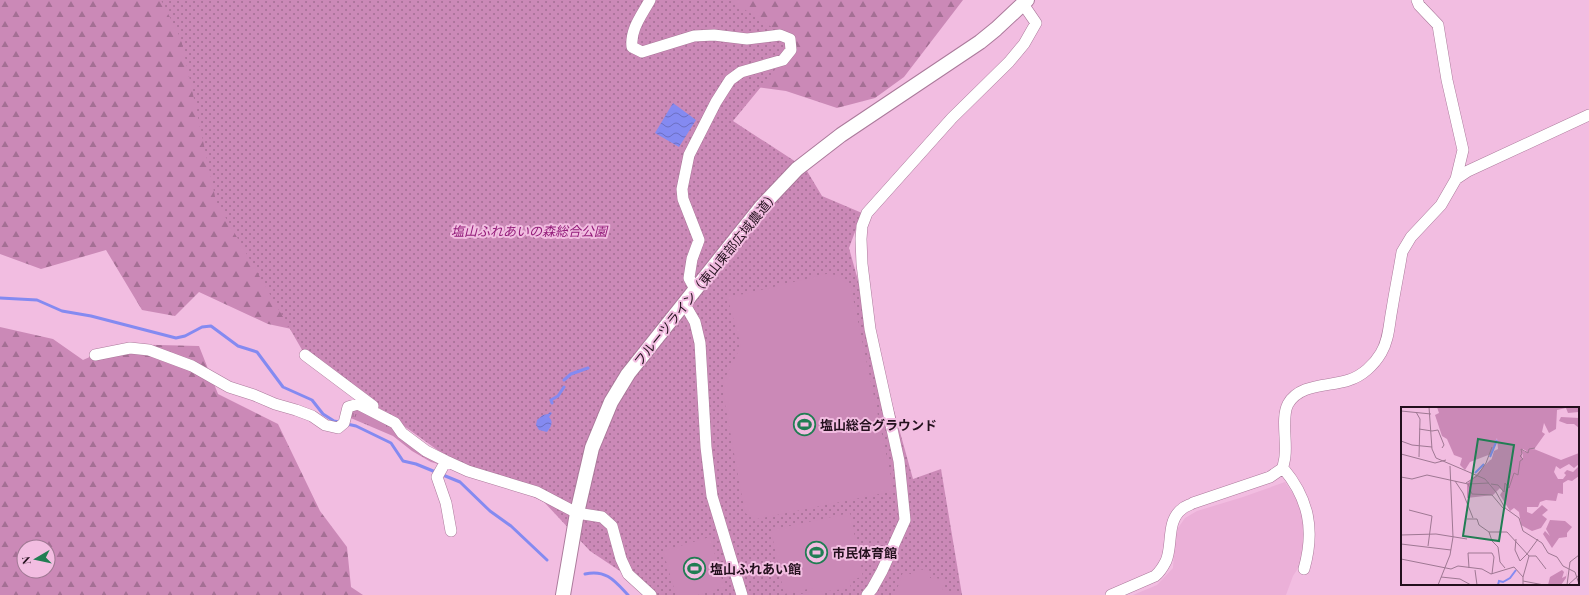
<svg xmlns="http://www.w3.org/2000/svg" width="1589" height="595" viewBox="0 0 1589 595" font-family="'Playfair Display','Noto Sans JP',serif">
  <defs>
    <pattern id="grass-tufts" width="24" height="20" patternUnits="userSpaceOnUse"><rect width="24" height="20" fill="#cb89b7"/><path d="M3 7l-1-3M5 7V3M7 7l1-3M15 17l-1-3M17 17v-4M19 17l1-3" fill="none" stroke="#a46f94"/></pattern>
    <pattern id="forest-firs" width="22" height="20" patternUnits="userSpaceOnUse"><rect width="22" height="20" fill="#cb89b7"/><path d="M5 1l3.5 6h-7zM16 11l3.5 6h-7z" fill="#a46f94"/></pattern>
    <pattern id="park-dots" width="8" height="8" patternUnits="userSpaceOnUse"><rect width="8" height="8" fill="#cb89b7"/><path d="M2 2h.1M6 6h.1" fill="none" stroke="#a46f94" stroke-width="1.8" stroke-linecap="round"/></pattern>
    <pattern id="water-waves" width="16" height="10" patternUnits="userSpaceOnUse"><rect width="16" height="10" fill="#848af1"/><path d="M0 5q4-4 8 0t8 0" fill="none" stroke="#6c6fc3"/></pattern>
  </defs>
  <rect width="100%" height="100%" fill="#f2bde1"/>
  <path fill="#ebb0d8" d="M1285,482l17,25 3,32 -2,22 -10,15 -7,19h-153l24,-10 16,-17 2,-31 3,-9 7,-10 12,-7 46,-14z"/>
  <path fill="url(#grass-tufts)" d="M348,407l20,2 74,56 -11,-3 -19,-11 -19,-15 -47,-20z"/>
  <path fill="url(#forest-firs)" fill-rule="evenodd" d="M0,0h350l-35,334 -47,-10 -69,-32 -24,24 -33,-6 -36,-60 -65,19 -41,-15z
    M674,0h289l-59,77 -29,21 -38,10 -51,-17 -37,-5z
    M0,327l53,12 30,21 36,-16 80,2 19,48 60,30 42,87 27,36 4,40 12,8h-363zM24,547h24v24h-24z"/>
  <path fill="url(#park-dots)" d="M161,0h569l60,39 -7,21 -50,61 60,39 14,11 15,25 40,17 -13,35 64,231 28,-10 21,126h-315l-21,-20 -36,-24 -46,-49 -101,-48 -138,-99 -89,-154 -35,-162z"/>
  <path fill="#cb89b7" d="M826,274l11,1 14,13 43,203 -137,28 -12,-6 -22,-120 1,-13 17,-34 -14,-50 18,-2z
    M850,513l13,64 -14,3 2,8 -30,4v3h-24l16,-4v-3l-29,6 -13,-64z
    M710,537l14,50 -26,8h-22l-13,-44z
    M918,569l13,2 -1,7 15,1 -3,10 13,4v2h-60l8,-23 11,3z"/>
  <path fill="url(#water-waves)" d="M673,103l23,17 -17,27 -24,-14z
    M550,412l2,1 -3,4c5,5 2,10 -2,15l-8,-2 -3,-5 1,-5 6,-5 5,-1z"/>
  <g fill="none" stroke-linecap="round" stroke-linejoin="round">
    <path stroke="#848af1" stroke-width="3" d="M0,298l37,2 25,11 29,5 85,22 9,-2 17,-9 9,-1 27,20 19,6 26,35 29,13 11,14 11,7 5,1
      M564,380l7,-6 17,-6
      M552,403l-1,-3 7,-4 6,-9
      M347,424l9,2 35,17 12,18 13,3 44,18 30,29 21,15 36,34
      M585,574c21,-5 30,7 43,21"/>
    <defs>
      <path id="minor" d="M650,0c-8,15 -20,29 -18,47l10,5 52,-16 20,-1 33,4 33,-4 10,4 1,11 -8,10 -42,12 -11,8 -14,22 -27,53 -7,34 1,10 16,41 -7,19 -3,19 6,11
        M1456,179l12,-8 121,-56
        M684,303l11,19 5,21 6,104 6,49 30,99
        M95,355l35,-7 19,2 43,16 37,21 25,8 21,9 21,6 16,6 13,9 13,3 6,-5 4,-16 10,-3 37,19 7,10 24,18 20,10 22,10 69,21 40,21 25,4 10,9 9,33 7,15 23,21
        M305,355l68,51
        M446,461l-9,16 9,26 5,28
        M1283,468c26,31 32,62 21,101
        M867,595l5,-6 10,-18 23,-51 -6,-59 -29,-132 -8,-65 -1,-25 1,-13 5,-13 85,-95 57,-56 15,-18 12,-21 -13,-19
        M1111,595l44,-19c5,-4 8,-9 11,-15 7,-16 0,-40 16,-52 3,-3 8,-4 11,-6l77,-26 13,-9c0,-4 2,-8 2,-12 2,-15 -4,-39 3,-52 12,-21 41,-17 61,-24 13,-4 25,-15 32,-27 8,-13 8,-29 11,-44 3,-19 7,-38 10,-57l9,-15 30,-32 15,-26 7,-29 -16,-70 -9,-55 -19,-20 -2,-5"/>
      <path id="tertiary" d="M563,595l14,-82 15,-65 19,-46 17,-28 133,-167 36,-38 44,-34 139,-93 16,-13 31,-29"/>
    </defs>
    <use href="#minor" stroke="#ab7a9b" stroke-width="12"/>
    <use href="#tertiary" stroke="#ab7a9b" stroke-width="16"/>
    <use href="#minor" stroke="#fff" stroke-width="11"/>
    <use href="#tertiary" stroke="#fff" stroke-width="14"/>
  </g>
  <defs>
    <symbol id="stadium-ring" viewBox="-11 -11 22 22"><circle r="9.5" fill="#f2bde1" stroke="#217d53" stroke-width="1.5"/><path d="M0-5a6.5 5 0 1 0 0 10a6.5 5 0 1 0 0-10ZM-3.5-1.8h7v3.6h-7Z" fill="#217d53"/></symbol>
  </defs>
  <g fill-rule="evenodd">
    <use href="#stadium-ring" x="792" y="412" width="25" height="25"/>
    <use href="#stadium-ring" x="804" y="540" width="25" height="25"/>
    <use href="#stadium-ring" x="682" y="556" width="25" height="25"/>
  </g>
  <g text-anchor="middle" stroke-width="4" stroke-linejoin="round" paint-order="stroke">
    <g font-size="13" font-style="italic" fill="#921b79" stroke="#f2bde1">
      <text x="529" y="236">塩山ふれあいの森総合公園</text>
    </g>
    <g font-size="13" fill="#23101d" stroke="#f2bde1">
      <text transform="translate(706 278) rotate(-51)" y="5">フルーツライン（東山東部広域農道）</text>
    </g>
    <g font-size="13" font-weight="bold" fill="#23101d" stroke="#f2bde1" text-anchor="start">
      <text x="820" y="430">塩山総合グラウンド</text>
      <text x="832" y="558">市民体育館</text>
      <text x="710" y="574">塩山ふれあい館</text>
    </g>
  </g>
  <g transform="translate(1401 407)">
    <rect width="178" height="178" fill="#f2bde1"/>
    <path d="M36,0h142v5l-11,1 -2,-5 -9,2 -1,19 -7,4 -5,-10 -2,9 3,2 -10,14 -7,4 -5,-3 -1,5 -31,7 3,-10 4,-2 -1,-11 -6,16 -21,8 -5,8 -5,-5 2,-7 -8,-3 -7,-16 -5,-3 -7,-21 4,-2zM160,10l18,1v10l-5,-4h-7l-8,-3zM133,42l27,11 18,-7v11l-5,4 -5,-4 -9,5 -4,-3 -2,6 4,7h5l3,-4 -2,-2 3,-3 6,2 6,-6v10l-7,5 -4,-1 -5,3v11l-5,-1 -2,8 -10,-1 -6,2 -2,5h-11v5l5,2 10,-9 6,5 -6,5 5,4 -6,9 -9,3 -11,-6 -2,-13 -5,-4 -4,3 -10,-16 23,-37 -1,-8 3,2zM149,113l15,1 7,6 -5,6v4l-8,1 -7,10 -9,-14 2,-3 5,5 -4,-7zM161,163l2,2 -2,6 4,-2 1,-6 -1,8 -5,7h-13l2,-8z" fill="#cb89b7"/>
    <path d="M116,45l5,2 1,12 -19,26 -4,-4 -7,7 -26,3v-14l23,-24z" fill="#cb89b7"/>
    <path d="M75 83a6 6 0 1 1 12 0a6 6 0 1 1-12 0Z" fill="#cb89b7"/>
    <path fill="none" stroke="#848af1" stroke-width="2" d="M89,50l7,-17M74,66l9,-9M97,178l1,-4 4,1 7,-4 6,-8"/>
    <path fill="none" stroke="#9f7893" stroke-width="1" d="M28,0l3,42 4,9 49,21 11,13 9,16 14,10 4,13 19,12 6,10 9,4 6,9 12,6 4,12M0,4l30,3M15,5l4,7 -1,38M18,22l13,2M31,24l6,-1 6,15 -2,3M0,34l11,4 20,2M0,47l34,9 11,-3M0,70l11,2 15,-4 41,9 21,-1M54,74l8,12 10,25M65,76l11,-7 9,-13 6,-16M67,77l4,10 20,1 11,13M90,77l7,1 6,7 1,-9 4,5 5,-15 4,2 2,-14 3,-2 -3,-3 2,-2 -1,-5 7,4 1,-4 6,-1M8,103l23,6 -4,30M66,112h10l2,6 10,7 3,9 6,6 2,15 5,6M88,125h18l22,24 -6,21v8M0,128l35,-1 31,5M115,132l-1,11 5,11 7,-7M0,137l50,6M126,147l11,-15M128,149h7l10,13M0,152l50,10 7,-3 24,3 9,5 23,-7 9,10M68,161l-1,-15h24l2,4 -2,17M74,163l2,15M40,170l19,2 11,6M122,174l21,4M37,178l12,-30 3,-18 -3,-71M166,178l3,-23 9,-7M167,178l11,-10"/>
    <path fill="#217d53" fill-opacity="0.15" stroke="#217d53" stroke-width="2" d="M77,32l36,6 -15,96 -36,-5z"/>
    <rect width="178" height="178" fill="none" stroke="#23101d" stroke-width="2"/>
  </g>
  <g transform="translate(36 559) rotate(261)"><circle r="19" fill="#f2bde1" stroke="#9f7893"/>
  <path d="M0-3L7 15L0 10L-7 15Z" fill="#217d53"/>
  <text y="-6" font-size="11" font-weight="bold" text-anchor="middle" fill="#23101d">N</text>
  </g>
</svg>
